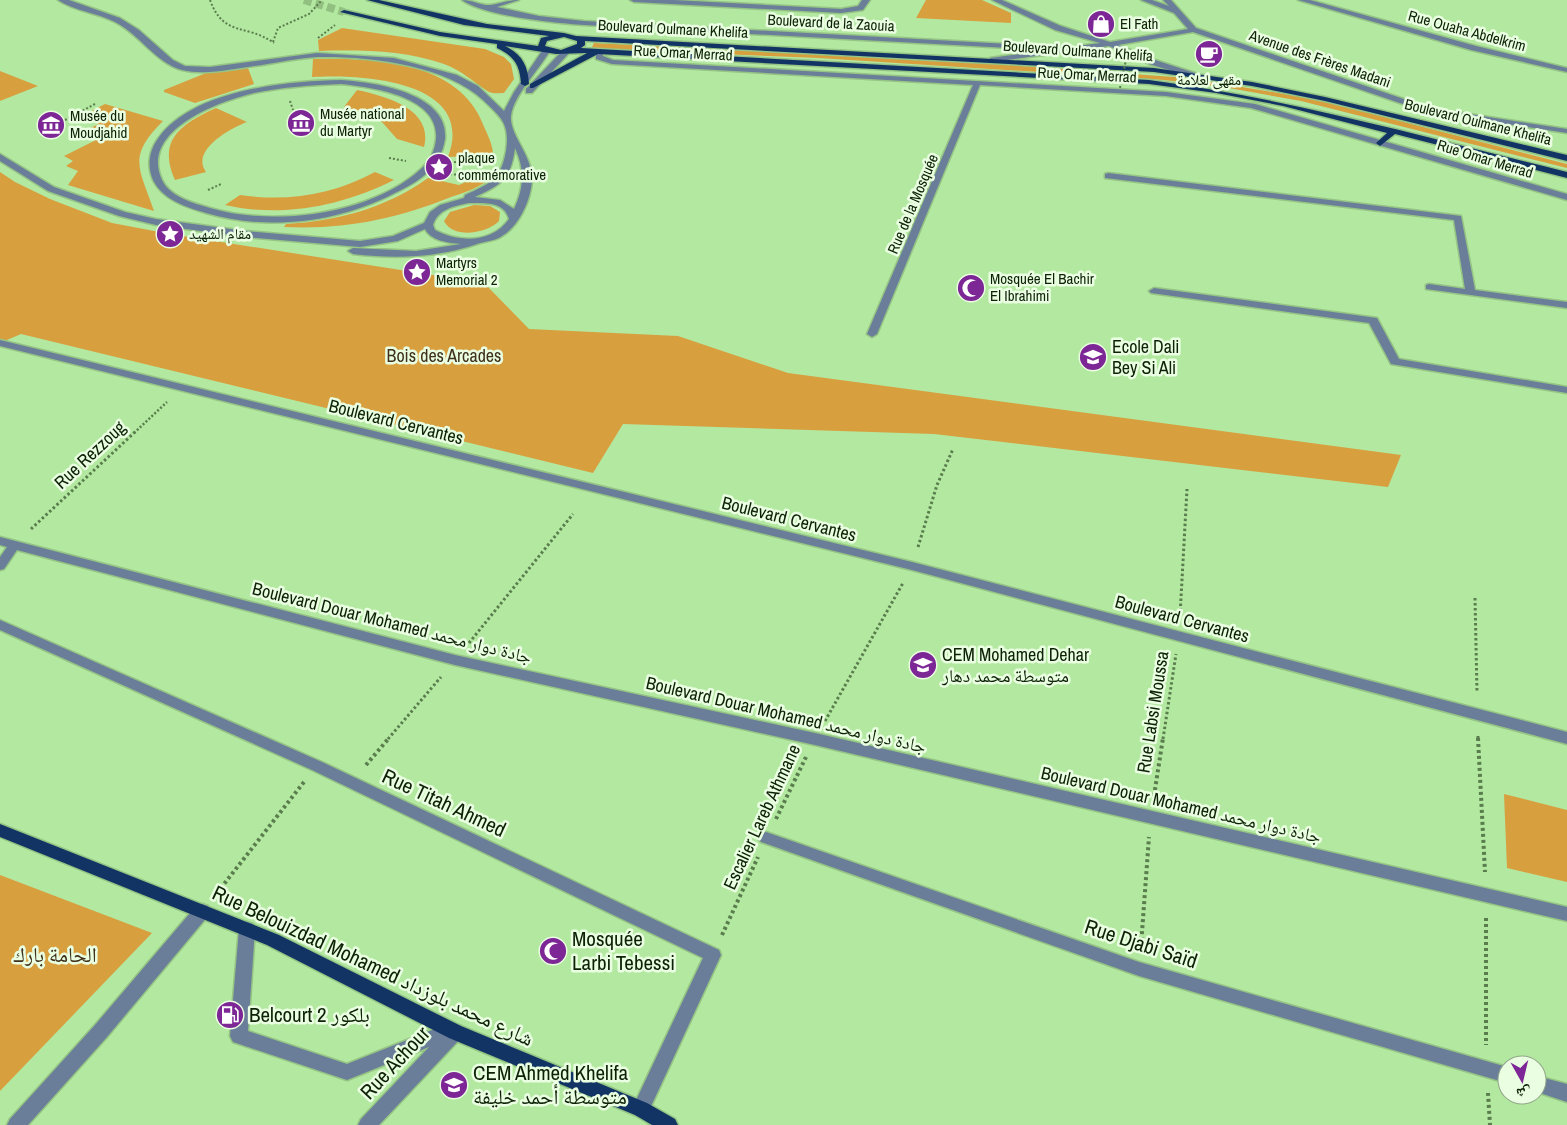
<svg xmlns="http://www.w3.org/2000/svg" width="1567" height="1125" viewBox="0 0 1567 1125" font-family="'Archivo Narrow','Noto Naskh Arabic',sans-serif">
  <rect width="100%" height="100%" fill="#b3e8a0"/>
  <path fill="#d89f3f" d="M926,0h56l29,13v10l-95,-5z
    M342,28l143,21 19,8 7,7 3,15 -10,14c-4,0 -11,1 -15,-1 -16,-10 -26,-21 -45,-28 -40,-14 -84,-14 -125,-13l-1,-11z
    M594,43l376,19 218,16 127,21 252,65v4l-266,-67 -72,-13 -65,-8 -346,-22 -227,-9z
    M313,59c62,-1 148,1 172,70 4,9 9,19 8,29l-5,3 -17,-5 -23,1c29,-77 -87,-83 -136,-80z
    M248,68l6,16 -59,19 -31,-11v-2l42,-17z
    M0,71l38,15 -38,15z
    M357,90c28,6 77,19 67,57l-27,-8 -15,-17 -12,-9 -26,-6z
    M105,104l58,17c-36,36 -24,46 -9,90l-86,-26 10,-14 -12,-5 7,-5 -9,-5 36,-18 -18,-6 17,-8 -19,-7z
    M216,108l31,14c-16,6 -57,28 -41,50l-31,8c-18,-40 6,-56 41,-72z
    M0,172l15,10 35,17 62,24 58,11 314,49 45,46 149,7 110,37 613,82 -13,32 -454,-53 -311,-10 -30,49 -572,-139 -21,9z
    M375,172l19,8c-52,26 -111,38 -169,25l15,-10c47,7 93,0 135,-23z
    M477,177l9,1 1,3c-11,8 -24,12 -36,16 -54,22 -108,33 -167,30l2,-3c52,-3 100,-16 142,-46l31,7z
    M474,205l16,1 10,6 -1,9c-12,12 -45,19 -55,0l6,-9z
    M1504,794l63,16v72l-60,-14z
    M0,875l152,58 -152,158z"/>
  <g fill="none" stroke-linecap="round" stroke-linejoin="round">
    <path stroke="#92c081" stroke-width="8" stroke-dasharray="8 4" stroke-linecap="butt" d="M304,0l40,12"/>
    <defs>
      <path id="minor" d="M58,0h11l51,18 19,12 34,30 12,6 25,1 107,-14 77,5 63,17 21,11 26,25 10,-19 30,-44h6l1,2 -5,7c-10,16 -33,40 -35,59 -2,19 22,40 21,64 -1,20 -13,46 -30,56 -7,5 -16,5 -25,8 -41,14 -81,15 -124,10l-5,-3 5,-3 63,3 45,-7c-12,-1 -30,-3 -36,-15l-27,12 -38,6 -115,-10 -89,-12 -37,-9 -71,-25 -48,-30v-7l54,33 71,25 31,7 89,12 115,10 33,-5 31,-13 6,-11 10,-7 24,-7 1,-3c24,-11 36,-15 41,-44 4,-27 -4,-33 -23,-51 -37,-35 -115,-44 -165,-43 -19,1 -38,5 -56,8 -25,3 -55,11 -80,5 -26,-7 -43,-36 -67,-48 -17,-9 -41,-11 -57,-22zM515,148c10,21 9,40 -1,61l-14,-9 -25,-3c27,-12 36,-19 40,-49zM469,203c16,0 35,-2 40,16 -17,24 -49,24 -74,11l-2,-5c5,-16 21,-19 36,-22z
        M462,0c10,0 20,6 28,5 10,-1 18,-5 29,-5l-22,7 42,9 45,5 463,25 4,2 -4,2 -463,-25c-29,-2 -100,-9 -122,-25z
        M630,0h44l167,9 17,-3 4,-6h8l-7,10 -22,3 -207,-11z
        M992,0h10l59,26 49,16 78,-13 -14,-16 -33,-13h11l17,6 -6,-6h8l25,28 234,80 137,21v4l-141,-21 -233,-80 -75,13 37,15 40,13v4h-3l-43,-13 -40,-18 -116,16h-3v-4l110,-15 -45,-13z
        M1298,0h12l166,46 91,22v4l-96,-22z
        M564,49l7,2 -39,42h-6v-4z
        M596,50h6l1,6 10,4 553,32 89,12 312,90v6l-316,-92 -85,-12 -186,-11 -103,249 -5,3 -5,-3 106,-249 -361,-21 -16,-5z
        M341,80c33,2 108,13 104,59 -2,13 -8,25 -17,33 -10,10 -23,16 -35,22 -57,29 -126,37 -187,19 -20,-6 -43,-13 -53,-33 -6,-14 -4,-28 4,-40 33,-50 129,-59 184,-60zM341,84c30,3 99,12 95,55 -1,11 -6,22 -14,29 -50,47 -149,59 -212,40 -17,-5 -40,-11 -48,-28 -23,-50 58,-79 92,-87 29,-6 58,-8 87,-9z
        M1108,173l353,43 14,74 92,12v6l-141,-19v-4l3,-1 36,5 -11,-69 -349,-42v-4z
        M1154,288l223,30 22,41 168,28v6l-176,-29 -22,-41 -218,-30 -2,-2z
        M0,340l912,222 655,170v12l-655,-174 -912,-224z
        M0,537l455,118 360,78 752,174v14l-752,-176 -360,-80 -438,-115 -13,19 -4,1v-13l7,-10 -7,-2z
        M0,620l322,142 397,188 2,5 -74,160 -6,3 -6,-3 -3,-6 71,-151 -391,-188 -312,-140z
        M766,832l373,130 368,105v16l-368,-107 -378,-134 -3,-4 3,-4z
        M202,904l6,2 2,5 -2,5 -101,121 -79,88h-21l3,-6 85,-94 101,-119z
        M247,922l6,2 2,5 -7,102 99,33 105,-42 9,4 3,6 -3,6 -82,87h-21l3,-6 68,-72 -82,33 -114,-38 -3,-6 9,-107 2,-5z
        M1537,1076l30,8v18l-30,-10z"/>
      <path id="major" d="M367,0h12l108,24 77,9 12,3 578,32 98,14 73,15 242,58v6l-242,-60 -73,-15 -98,-14 -569,-31v4l-4,3 568,32c142,19 279,58 418,92v6l-172,-44 -15,12 -4,-3 11,-10 -104,-27 -67,-13 -67,-9 -551,-30 -65,34h-3v-4l57,-31 -31,1 -51,-8c17,8 23,20 24,38l-4,2 -4,-2c-1,-19 -7,-28 -24,-36v-4l-57,-8 -100,-24 4,-2 96,22 98,14 3,-8 8,-2 -85,-11zM564,37l13,4v3l-16,6 -16,-4 2,-5z
        M0,824l279,111 182,91 186,77 28,16 3,6h-26l-17,-10 -186,-77 -182,-93 -267,-108z"/>
    </defs>
    <use href="#minor" stroke="#95c484" stroke-width="3"/>
    <use href="#major" stroke="#95c484" stroke-width="3"/>
    <path stroke="#5a7d4d" stroke-width="2" stroke-dasharray="2 2" stroke-linecap="butt" d="M210,0c14,38 36,23 64,43
      M318,38l17,-13
      M273,42l5,-14 31,-14 13,-14
      M290,101l3,9
      M65,120l30,-16
      M389,158l17,3
      M454,162l32,2
      M446,174l21,1
      M208,190l13,-6"/>
    <path stroke="#5a7d4d" stroke-width="2.5" stroke-dasharray="2 2" stroke-linecap="butt" d="M134,433l33,-31"/>
    <path stroke="#5a7d4d" stroke-width="3" stroke-dasharray="2.5 2.5" stroke-linecap="butt" d="M31,529l104,-97
      M918,547l19,-62 16,-36
      M1475,598l2,94
      M1180,616l7,-127
      M469,643l104,-129
      M825,721l78,-138
      M1478,736v3
      M388,739l53,-62
      M1163,739l13,-85"/>
    <path stroke="#5a7d4d" stroke-width="4" stroke-dasharray="3 3" stroke-linecap="butt" d="M1478,738l7,134
      M366,765l23,-27
      M1154,796l9,-58
      M776,819l30,-62
      M217,893l87,-111
      M1486,918v127
      M722,935l36,-78
      M1141,946l8,-109
      M1488,1093l2,32"/>
    <use href="#minor" fill="#6a7e9a" fill-rule="evenodd"/>
    <use href="#major" fill="#123464" fill-rule="evenodd"/>
    <path stroke="#5a7d4d" stroke-width="2" stroke-dasharray="2 2" stroke-linecap="butt" d="M1120,88l6,-28"/>
  </g>
  <defs>
    <symbol id="shop-disc" viewBox="-11 -11 22 22"><circle r="9.5" fill="#7d2695" stroke="#eaffe2"/><path d="M-5-2.5h2.3a2.7 3.5 0 0 1 5.4 0H5L5.5 6h-11ZM-1.5-2.5h3a1.5 2.3 0 0 0-3 0Z" fill="#fff"/></symbol>
    <symbol id="cafe-disc" viewBox="-11 -11 22 22"><circle r="9.5" fill="#7d2695" stroke="#eaffe2"/><path d="M-5.5-4.5H6V0H3Q3 3.5 0 3.5H-2.5Q-5.5 3.5-5.5 0ZM3-3.2v2h1.7v-2ZM-6 4.5H4V6H-6Z" fill="#fff"/></symbol>
    <symbol id="museum-disc" viewBox="-11 -11 22 22"><circle r="9.5" fill="#7d2695" stroke="#eaffe2"/><path d="M0-6L6-3V-2H-6V-3ZM-5-1h2V3h-2ZM-1-1h2V3h-2ZM3-1h2V3H3ZM-6 4H6V6H-6Z" fill="#fff"/></symbol>
    <symbol id="sight-disc" viewBox="-11 -11 22 22"><circle r="9.5" fill="#7d2695" stroke="#eaffe2"/><path d="M0-6L1.8-2.2L6-1.7L2.9 1.2L3.7 5.4L0 3.3L-3.7 5.4L-2.9 1.2L-6-1.7L-1.8-2.2Z" fill="#fff"/></symbol>
    <symbol id="mosque-disc" viewBox="-11 -11 22 22"><circle r="9.5" fill="#7d2695" stroke="#eaffe2"/><path d="M3.5-4.9A6 6 0 1 0 3.5 4.9A5 5 0 1 1 3.5-4.9Z" fill="#fff"/></symbol>
    <symbol id="school-disc" viewBox="-11 -11 22 22"><circle r="9.5" fill="#7d2695" stroke="#eaffe2"/><path d="M0-5L7-2L0 1L-7-2ZM-4 1L0 2.5L4 1V4Q0 6-4 4Z" fill="#fff"/></symbol>
    <symbol id="fuel-disc" viewBox="-11 -11 22 22"><circle r="9.5" fill="#7d2695" stroke="#eaffe2"/><path d="M-5.5-6h7V0h2V4h1.3V-2.5L3-4.5l.8-.8L6-3V5H2.5V1h-1V6h-7ZM-4.2-4.7v3.2H.2V-4.7Z" fill="#fff"/></symbol>
  </defs>
  <g fill-rule="evenodd">
    <use href="#shop-disc" x="1085" y="8" width="32" height="32"/>
    <use href="#cafe-disc" x="1193" y="38" width="32" height="32"/>
    <use href="#museum-disc" x="285" y="107" width="32" height="32"/>
    <use href="#museum-disc" x="35" y="109" width="32" height="32"/>
    <use href="#sight-disc" x="423" y="151" width="32" height="32"/>
    <use href="#sight-disc" x="154" y="218" width="32" height="32"/>
    <use href="#sight-disc" x="401" y="256" width="32" height="32"/>
    <use href="#mosque-disc" x="955" y="272" width="32" height="32"/>
    <use href="#school-disc" x="1077" y="341" width="32" height="32"/>
    <use href="#school-disc" x="907" y="649" width="32" height="32"/>
    <use href="#mosque-disc" x="537" y="935" width="32" height="32"/>
    <use href="#fuel-disc" x="214" y="999" width="32" height="32"/>
    <use href="#school-disc" x="438" y="1069" width="32" height="32"/>
  </g>
  <g text-anchor="middle" stroke-width="5" stroke-linejoin="round" paint-order="stroke">
    <g font-size="15" fill="#0d2106" stroke="#eaffe2">
      <text transform="translate(831 23) rotate(3)" y="5">Boulevard de la Zaouia</text>
      <text transform="translate(673 29) rotate(3)" y="5">Boulevard Oulmane Khelifa</text>
      <text transform="translate(1467 31) rotate(15)" y="5">Rue Ouaha Abdelkrim</text>
      <text transform="translate(1078 51) rotate(4)" y="5">Boulevard Oulmane Khelifa</text>
      <text transform="translate(683 53) rotate(3)" y="5">Rue Omar Merrad</text>
      <text transform="translate(1320 59) rotate(19)" y="5">Avenue des Frères Madani</text>
      <text transform="translate(1087 75) rotate(3)" y="5">Rue Omar Merrad</text>
      <text transform="translate(1478 122) rotate(14)" y="5">Boulevard Oulmane Khelifa</text>
      <text transform="translate(1485 159) rotate(17)" y="5">Rue Omar Merrad</text>
      <text transform="translate(913 204) rotate(-67)" y="5">Rue de la Mosquée</text>
    </g>
    <g font-size="15" fill="#0d2106" stroke="#eaffe2" text-anchor="start">
      <text x="1120" y="29">El Fath</text>
      <text x="1209" y="85" text-anchor="middle">مقهى لعلامة</text>
      <text x="320" y="119">Musée national<tspan x="320" dy="17">du Martyr</tspan></text>
      <text x="70" y="121">Musée du<tspan x="70" dy="17">Moudjahid</tspan></text>
      <text x="458" y="163">plaque<tspan x="458" dy="17">commémorative</tspan></text>
      <text x="189" y="239">مقام الشهيد</text>
      <text x="436" y="268">Martyrs<tspan x="436" dy="17">Memorial 2</tspan></text>
      <text x="990" y="284">Mosquée El Bachir<tspan x="990" dy="17">El Ibrahimi</tspan></text>
    </g>
    <g font-size="18" fill="#0d2106" stroke="#eaffe2" text-anchor="start">
      <text x="1112" y="353">Ecole Dali<tspan x="1112" dy="21">Bey Si Ali</tspan></text>
      <text x="942" y="661">CEM Mohamed Dehar<tspan x="942" dy="21">متوسطة محمد دهار</tspan></text>
    </g>
    <g font-size="18" fill="#3e301b" stroke="#eaffe2">
      <text x="444" y="362">Bois des Arcades</text>
    </g>
    <g font-size="18" fill="#0d2106" stroke="#eaffe2">
      <text transform="translate(396 422) rotate(14)" y="6">Boulevard Cervantes</text>
      <text transform="translate(90 455) rotate(-43)" y="6">Rue Rezzoug</text>
      <text transform="translate(789 519) rotate(14)" y="6">Boulevard Cervantes</text>
      <text transform="translate(1182 619) rotate(15)" y="6">Boulevard Cervantes</text>
      <text transform="translate(392 623) rotate(14)" y="6">Boulevard Douar Mohamed جادة دوار محمد</text>
      <text transform="translate(1153 712) rotate(-81)" y="6">Rue Labsi Moussa</text>
      <text transform="translate(786 715) rotate(13)" y="6">Boulevard Douar Mohamed جادة دوار محمد</text>
      <text transform="translate(1181 805) rotate(13)" y="6">Boulevard Douar Mohamed جادة دوار محمد</text>
      <text transform="translate(762 817) rotate(-65)" y="6">Escalier Lareb Athmane</text>
    </g>
    <g font-size="21" fill="#0d2106" stroke="#eaffe2">
      <text transform="translate(444 803) rotate(25)" y="7">Rue Titah Ahmed</text>
      <text transform="translate(1141 944) rotate(18)" y="7">Rue Djabi Saïd</text>
      <text transform="translate(373 966) rotate(25)" y="7">Rue Belouizdad Mohamed شارع محمد بلوزداد</text>
      <text transform="translate(395 1063) rotate(-47)" y="7">Rue Achour</text>
    </g>
    <g font-size="21" fill="#0d2106" stroke="#eaffe2" text-anchor="start">
      <text x="572" y="946">Mosquée<tspan x="572" dy="24">Larbi Tebessi</tspan></text>
      <text x="249" y="1022">Belcourt 2 بلكور</text>
      <text x="473" y="1080">CEM Ahmed Khelifa<tspan x="473" dy="24">متوسطة أحمد خليفة</tspan></text>
    </g>
    <g font-size="21" fill="#3e301b" stroke="#eaffe2">
      <text x="55" y="962">الحامة بارك</text>
    </g>
  </g>
  <g transform="translate(1522 1080) rotate(172)"><circle r="24" fill="#eaffe2" stroke="#92a68a"/>
  <path d="M0-4L9 19L0 12L-9 19Z" fill="#7d2695"/>
  <text y="-8" font-size="14" font-weight="bold" text-anchor="middle" fill="#0d2106">ش</text>
  </g>
</svg>
